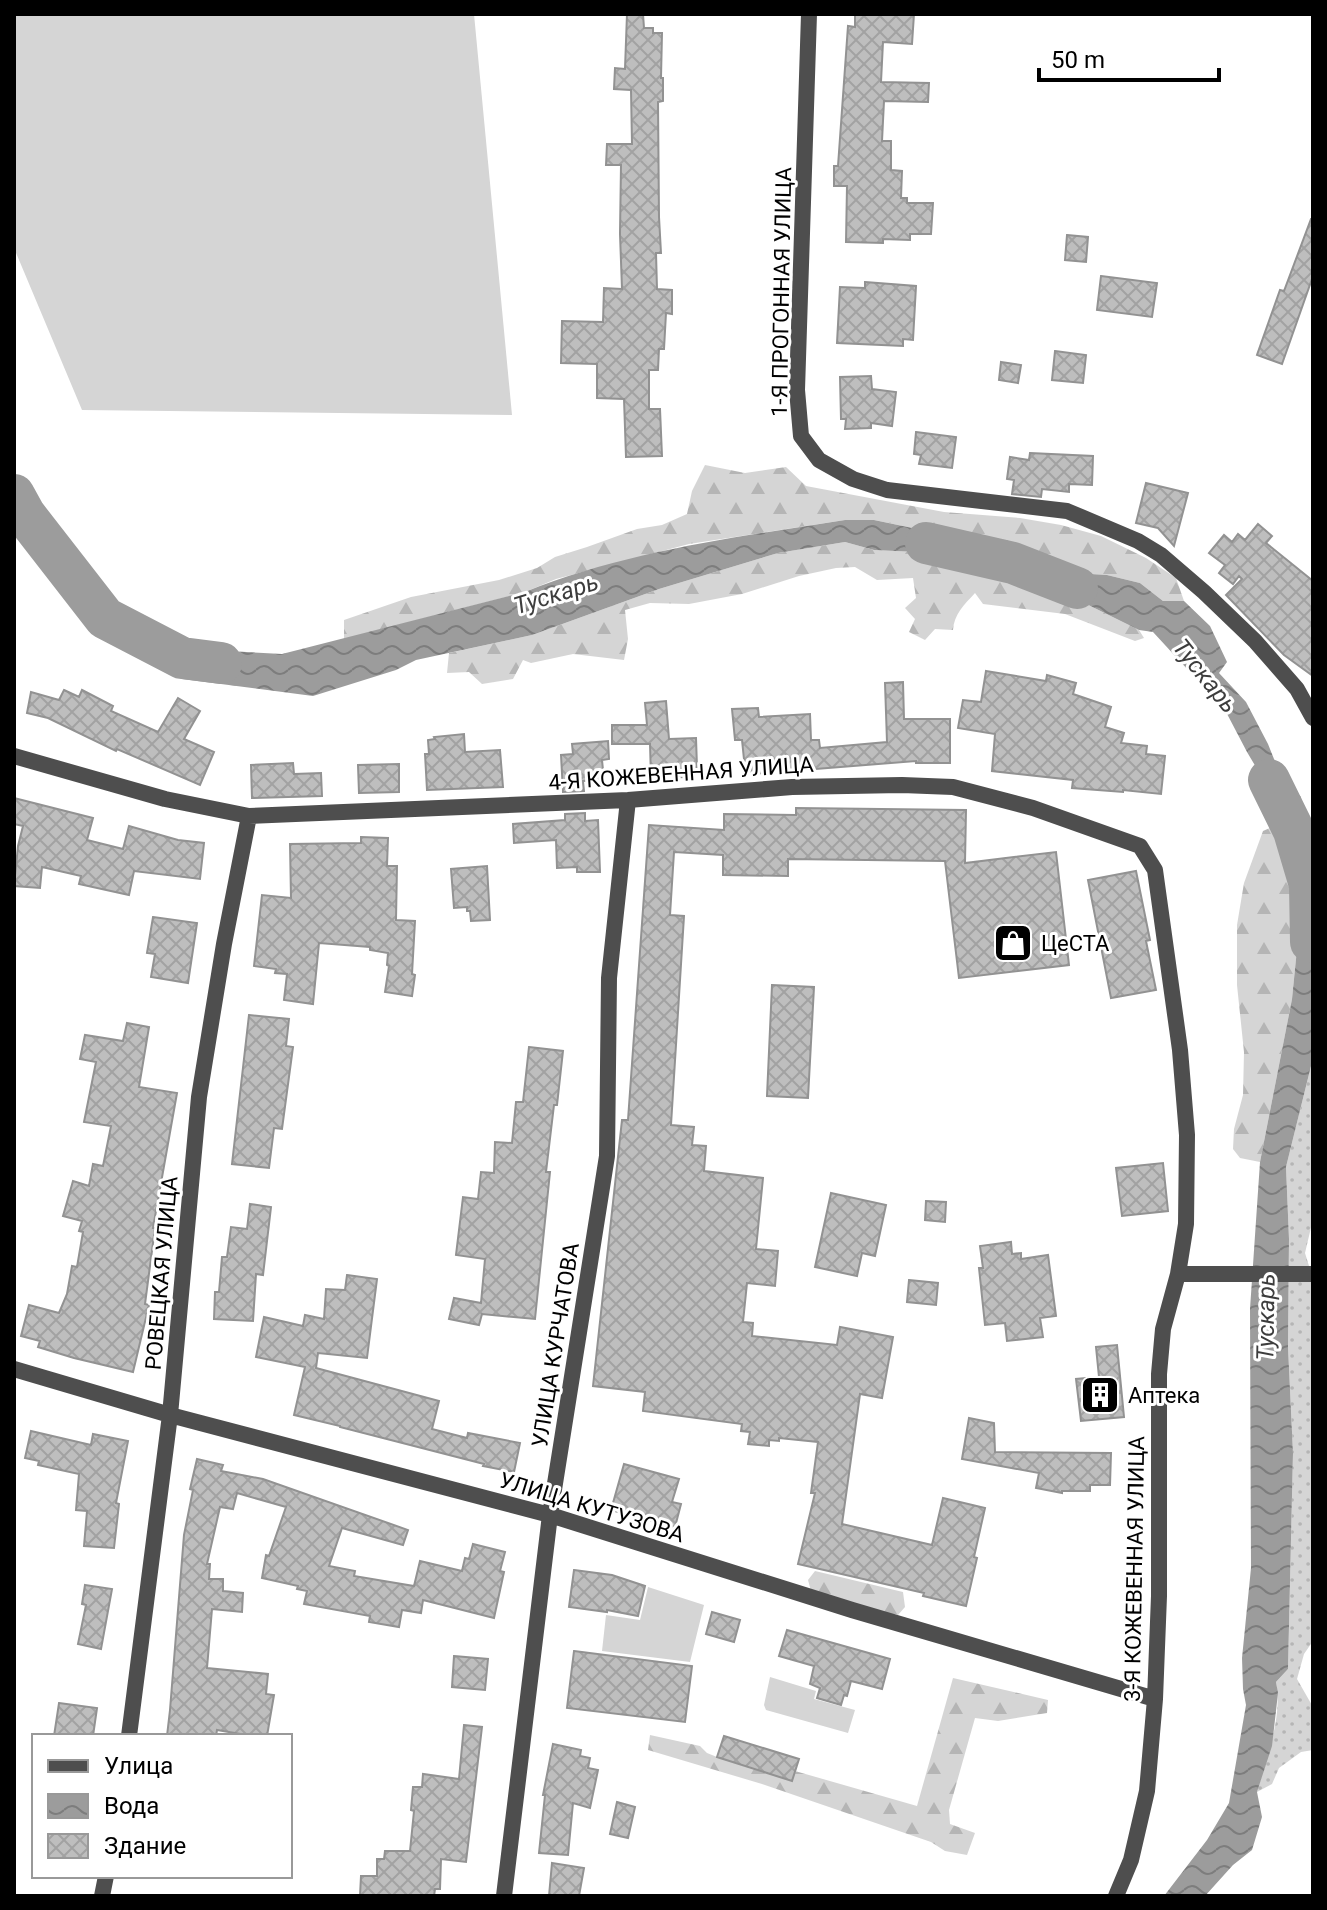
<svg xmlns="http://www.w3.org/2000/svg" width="1327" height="1910" viewBox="0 0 1327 1910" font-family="Roboto,sans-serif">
  <defs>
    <pattern id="grass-dots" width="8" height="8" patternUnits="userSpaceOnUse" patternTransform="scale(2)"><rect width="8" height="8" fill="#d5d5d5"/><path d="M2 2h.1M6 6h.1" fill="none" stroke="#b5b5b5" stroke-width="1.8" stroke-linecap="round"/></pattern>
    <pattern id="forest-firs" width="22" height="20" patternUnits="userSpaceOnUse" patternTransform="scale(2)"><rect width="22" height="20" fill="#d5d5d5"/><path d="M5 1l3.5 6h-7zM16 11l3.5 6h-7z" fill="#b5b5b5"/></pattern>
    <pattern id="water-waves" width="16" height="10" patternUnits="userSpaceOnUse" patternTransform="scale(2)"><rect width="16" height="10" fill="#9c9c9c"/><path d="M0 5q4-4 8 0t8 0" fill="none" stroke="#7d7d7d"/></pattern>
    <pattern id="building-cross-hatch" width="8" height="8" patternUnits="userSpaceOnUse" patternTransform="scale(2)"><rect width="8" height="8" fill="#bebebe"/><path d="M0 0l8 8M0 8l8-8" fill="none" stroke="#a2a2a2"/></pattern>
  </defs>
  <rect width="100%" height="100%" fill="#fff"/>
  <path fill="url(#grass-dots)" d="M1313,1058v78l-2,28 2,9v46l-8,34 8,26v362l-9,13 -7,25 16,28v43l-12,2 -22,16 -7,16 -15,8c9,-34 26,-74 19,-110l12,-13 5,-216 -5,-106 1,-108 -3,-72z"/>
  <path fill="url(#forest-firs)" d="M705,465l40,8 41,-6 20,19 138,26 76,6 41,7 40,11 45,22 30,20 8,23h-21l-23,-18 -33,-8 -33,-2 -67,-33 -61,-5 -72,-15h-29l-156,24 -133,35 -31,13 -181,47v-19l67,-23 88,-17 38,-12 18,-11 32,-10 50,-18 25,-4 25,-11 5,-23z
    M845,542l29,8 106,5 33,8 10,3 29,21 87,43 5,8 -9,3 -70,-27 -82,-10 -8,-11c-11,12 -21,21 -22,37l-18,-1 -10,11 -16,-8 6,-13 -10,-11 11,-10 -3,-20 -36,2 -22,-13 -19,1 -37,8 -57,18 -53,10 -39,-1 -25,7 3,29 -4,21 -51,-6 -42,9 -8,-3 -10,19 -31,5 -13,-12 -22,1 2,-20 83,-18 127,-46 119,-36z
    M1287,820l7,11 16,54 -13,33v31l-5,50 -32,163 -20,-4 -7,-9 1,-20 9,-34 1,-43 -7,-67v-60l7,-42 19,-52z
    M815,1571l88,21 2,15 -7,8 -19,-2 -68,-22 -3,-11z
    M953,1678l95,22 -1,13 -49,8 -23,-3 -26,92 1,14 25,9 -8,22 -22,-4 -14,-9 -169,-58 -114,-34 2,-15 50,11 7,7 10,4 74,24 4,-10 122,35z"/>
  <path fill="#d5d5d5" d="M14,14h460l38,401 -430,-5 -68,-162z
    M648,1587l56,18 -14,57 -88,-11 4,-36 34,5z
    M770,1677l46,14 -2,8 41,11 -7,23 -82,-23 -2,-5z"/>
  <path fill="url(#water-waves)" d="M845,520h29l72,15 61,5 67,33 33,2 33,8 23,18h21l26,25 17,36 -8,11 27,29 22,42 12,30 21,23 1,17 11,27v217l-27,109 3,72 -1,108 5,106 -5,216 -12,13 2,11 -6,53 -15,46 5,25 -10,33 -19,15 -28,31h-41l43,-56 22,-37 17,-98 -3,-16 -1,-31 9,-90 -1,-259 10,-147 32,-163 5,-50v-31l13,-33 -16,-54 -47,-79 -22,-42 -72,-78 -14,-2 -87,-43 -29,-21 -10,-3 -33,-8 -106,-5 -29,-8 -67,11 -119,36 -127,46 -116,25 -20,10 -83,26 -131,-17 -68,-35 -18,-20 -15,-22 -1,-15 -10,-14 -23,-4 -21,-30 22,-11 32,48 41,50 46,24 24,-1 91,5 243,-62c102,-41 212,-55 320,-72z"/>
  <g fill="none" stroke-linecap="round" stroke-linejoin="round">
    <path stroke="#9c9c9c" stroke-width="42" d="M14,495l11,20 80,103 77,40 39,5
      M926,543l87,20 64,25
      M1269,780l25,51 16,54 1,57"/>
  </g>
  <path fill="url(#building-cross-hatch)" stroke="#929292" stroke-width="2" d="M627,14h16l1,14h9v5h9l-1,45h2v23l-5,1 1,115 2,36h-5l1,36 15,1v24l-6,-1 -2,36h-5l-1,21h-9v39h11l2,47 -36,1 -2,-58 -27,-1v-34l-36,-1 1,-42 41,1 1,-34 18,1 -2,-55 1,-69h-15l1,-21h25l-1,-54 -17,-1 1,-21 10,1z
    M855,14h59l-2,30 -29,-2 -2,40 48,1 -1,19 -44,-1 -2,40h9v29l11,1 -1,27h6v5h26l-2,31h-21v6l-27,-1v4l-37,-1 1,-56h-13v-20h4l10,-140 7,1z
    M1311,219h2v57l-31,88 -25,-9 23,-65 4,1z
    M1067,235l21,2 -2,25 -21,-2z
    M1101,276l56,7 -5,34 -55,-7z
    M865,282l51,4 -3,54 -10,-1v7l-66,-3 3,-56 25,1z
    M1055,351l31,4 -3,28 -31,-3z
    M1001,362l20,3 -3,18 -19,-3z
    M871,376l1,13 24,3 -4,34 -21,-3v5l-26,1 1,-10h-5l-1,-42z
    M916,432l40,5 -4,31 -33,-4 2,-9 -7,-1z
    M1030,453l63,3 -1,29 -23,-1v8l-27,-3 -1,8 -29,-3 2,-14 -7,-1 3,-22 19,3z
    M1146,483l42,10 -14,53 -16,-18 -22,-5z
    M1258,524l14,12 -6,7 47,38v95l-29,-21 -58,-60 16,-16 -3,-3 -6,8 -14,-11 6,-8 -16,-12 15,-18 8,7 6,-8 7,6z
    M986,671l60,10 1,-6 29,8 -3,11 38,13 -6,20 19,6 -3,10 26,3 -1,8 19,2 -4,38 -38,-4v2l-51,-4 1,-8 -81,-9 3,-37 -37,-6 5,-28 18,2z
    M903,682l1,37h46v44h-34v-2l-165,13v-5h-6l-3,-29h-7l-3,-31 26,-1 1,9 51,-3 1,26h8l1,8 67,-6 -2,-59z
    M64,690l15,7 3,-7 31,16 -2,5 47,21 20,-34 22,13 -16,28 30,13 -14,33 -83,-36 -1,2 -68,-33 -21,-5 4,-21 28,8z
    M666,701l3,38 27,-1 1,29 -10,1v9l-36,1 -1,-34h-38v-19h35l-2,-22z
    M464,734l1,18 35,-2 3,37 -76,3 -2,-36h4l-1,-14 7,-1 -1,-2z
    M608,741l1,18 -7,1 2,20 -21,1 1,10 -21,1 -2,-37 12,-1 -1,-10z
    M293,763l1,11 27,-1 1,23 -70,2 -1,-33z
    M399,764v28l-40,1 -1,-28z
    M14,798l79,20 -6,22 36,9 6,-23 49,14 26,3 -4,36 -66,-8 -5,24 -50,-11 2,-8 -39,-9 -2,21 -26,-2 4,-40 5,-20 -9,-2z
    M796,808l170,2 -1,53 91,-11 13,113 -110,13 -14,-117 -157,-2v17l-65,-1v-20l-49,-3 -4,63 14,1 -13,209 23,2 -2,18 14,1 -2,25 59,7 -7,71 22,2 -3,35 -28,-3 -4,39 10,1 -1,13 85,9 3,-18 53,10 -11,61 -22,-4 -18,130 90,21 11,-47 42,10 -11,49 3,1 -11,48 -43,-10 1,-3 -126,-29 17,-71h-4l7,-51 -39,-4v3l-10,-1v6l-21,-2 2,-12 -9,-1 1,-7 -99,-13 2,-19 -52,-6 29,-266h6l21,-295 75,5v-16l72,1z
    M585,813v8l13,-1 2,52h-23v-5l-20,1 -1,-28 -42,3 -1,-19 52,-4v-6z
    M361,837l27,1 -1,28h10l-1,54 19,1 -3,53 3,1 -3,21 -27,-4 4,-26 -2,-1 1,-12 -18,-3v-3l-51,-4 -6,61 -29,-4 3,-26 -12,-1 1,-4 -22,-3 8,-71 29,3 -1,-54 71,-1z
    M487,866l3,54 -19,1 -1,-10h-3v-4l-13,1 -3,-39z
    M1136,871l14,69 -4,1 10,49 -45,8 -23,-118z
    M153,917l44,6 -9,60 -37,-6 4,-23 -8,-1z
    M772,985l42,2 -6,111 -41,-2z
    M249,1015l40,4 -3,27 7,1 -11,82 -8,-1 -5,40 -37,-4z
    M127,1023l22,4 -10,60 38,6 -24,135h2l-10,76 4,1 -16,67 -59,-14 -36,-11 2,-6 -19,-5 8,-31 30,8 8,-19 5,-28 5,1 6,-35 -4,-1 3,-10 -19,-5 10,-35 16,5 4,-22 10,2 8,-40 -27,-4 12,-60 -16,-3 5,-24 38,6z
    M529,1047l34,4 -6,54h-3l-8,67h4l-15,147 -53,-5 -3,11 -30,-6 5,-21 27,5 4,-44 -29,-4 7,-58 15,2 3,-27 13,1 1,-31 17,1 4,-41h7z
    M1163,1163l5,48 -46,5 -6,-48z
    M831,1193l55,12 -11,51 -13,-3 -5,23 -42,-9z
    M926,1201l20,1 -1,20 -20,-2z
    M250,1204l21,3 -8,68 -7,-1 -3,47 -39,-2 1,-27h4l3,-35h5l4,-30 16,2z
    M1011,1242l1,12 9,-1v6l27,-4 8,61 -16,2 3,19 -36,4 -2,-18 -20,2 -6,-57h4l-3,-22z
    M347,1275l30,4 -10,79 -49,-5 -2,15 123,33 -7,28 35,9 1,-5 52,10 -6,29 -31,-6 1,-2 -144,-37v-1l-46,-11 11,-48 -49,-10 8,-40 39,9 2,-11 19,4 2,-30 19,1z
    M909,1280l29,3 -2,22 -29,-3z
    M1117,1345l7,72 -43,4 -5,-42 23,-2 -3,-30z
    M969,1418l25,5 1,29 116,1 -1,32h-20v6h-28v2l-26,-5 3,-15 -77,-14z
    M31,1431l60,14 2,-11 35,7 -12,62 3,1 -5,44 -30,-2 3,-35 -11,-1 3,-36 -41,-9 1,-4 -14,-3z
    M197,1459l26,6 -2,6 42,8 145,51 -5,15 -61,-17 -13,38 26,5 -1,5 60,10 6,-25 42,10 3,-13 4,1 4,-15 32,8 -5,19 4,1 -10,46 -71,-18 -2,13 -19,-3 -3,17 -30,-5 1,-6 -66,-12 3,-13 -10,-2 1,-3 -36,-8 4,-23 3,1 17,-49 -49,-14 -4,16 -13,-2 -13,57h3l-1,15h14v12l20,2 -1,19 -30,-3 -5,59 61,6 -2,20 8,1 -7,41h-15l-35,-6 -1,6h-49l3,-26 14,-175 9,-45 -3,-1z
    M624,1464l55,15 -7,23 9,2 -6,23 -64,-17z
    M574,1570l38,5 33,11 -7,30 -31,-6v2l-38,-5z
    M85,1585l27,4 -11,60 -23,-5 8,-39 -4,-1z
    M712,1612l28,8 -6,22 -28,-8z
    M787,1630l103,29 -8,30 -31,-8 -4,15 -3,-1 -3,10 -24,-7 3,-10 -10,-4 4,-18 -35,-10z
    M574,1651l118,15 -7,56 -118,-14z
    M454,1656l34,3 -3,31 -33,-3z
    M59,1703l38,5 -4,28h-39z
    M464,1725l18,2 -16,135 -25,-3 -1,30h-5l-1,7h-74l1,-20h16v-17h7l1,-8h25l4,-40 -3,-1 2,-23h9l1,-13 36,5z
    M724,1736l75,23 -7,22 -75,-24z
    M553,1744l28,6 -1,6 10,2 -2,10 10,2 -8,38 -17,-5 -5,52 -29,-2 6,-58h-2z
    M617,1802l18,5 -7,31 -18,-4z
    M552,1863l32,5 -5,28h-30z"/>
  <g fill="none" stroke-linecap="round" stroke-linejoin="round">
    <path stroke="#4e4e4e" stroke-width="16" d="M809,14l-12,376 4,46 18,24 34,19 34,11 180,21 71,30 23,14 43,37 51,49 42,48 16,29
      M14,756l151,43 84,17 379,-16 164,-13 110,-2 51,2 80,21 107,38 15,24 25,180 7,85 -1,89 -8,50 -15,55 -4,45v222l-4,103 -8,92 -16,69 -15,36
      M1178,1274h135
      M14,1369l156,46 380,100 302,95 303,89
      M129,1736l41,-321 29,-318 25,-153 25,-128
      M102,1896l4,-20
      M504,1896l46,-381 57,-359 2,-178 19,-178"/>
  </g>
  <defs>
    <symbol id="shop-square" viewBox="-11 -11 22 22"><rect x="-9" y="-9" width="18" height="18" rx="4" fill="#000" stroke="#fff"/><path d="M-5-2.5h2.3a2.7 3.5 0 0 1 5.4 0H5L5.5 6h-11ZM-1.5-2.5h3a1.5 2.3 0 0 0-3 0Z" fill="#fff"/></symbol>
    <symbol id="building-square" viewBox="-11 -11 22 22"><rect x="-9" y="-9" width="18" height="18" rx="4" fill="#000" stroke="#fff"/><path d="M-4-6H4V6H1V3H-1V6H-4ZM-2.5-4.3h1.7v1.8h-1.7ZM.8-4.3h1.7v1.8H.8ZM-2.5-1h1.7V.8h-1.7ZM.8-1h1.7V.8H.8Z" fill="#fff"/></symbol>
  </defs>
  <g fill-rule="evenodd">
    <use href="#shop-square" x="991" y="921" width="44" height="44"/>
    <use href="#building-square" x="1078" y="1373" width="44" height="44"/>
  </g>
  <g text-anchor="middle" stroke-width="6" stroke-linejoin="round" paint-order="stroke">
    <g font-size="22" fill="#000" stroke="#fff">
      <text transform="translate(781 292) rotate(-89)" y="8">1-Я ПРОГОННАЯ УЛИЦА</text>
      <text transform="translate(681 773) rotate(-4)" y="8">4-Я КОЖЕВЕННАЯ УЛИЦА</text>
      <text transform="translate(161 1273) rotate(-85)" y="8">РОВЕЦКАЯ УЛИЦА</text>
      <text transform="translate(555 1345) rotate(-81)" y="8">УЛИЦА КУРЧАТОВА</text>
      <text transform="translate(592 1507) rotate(17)" y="8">УЛИЦА КУТУЗОВА</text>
      <text transform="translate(1134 1569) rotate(-89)" y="8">3-Я КОЖЕВЕННАЯ УЛИЦА</text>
    </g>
    <g font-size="22" fill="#000" stroke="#fff" text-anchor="start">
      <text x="1041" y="951">ЦеСТА</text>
      <text x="1128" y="1403">Аптека</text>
    </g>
    <g font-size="24" font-style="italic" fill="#3d3d3d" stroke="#fff">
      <text transform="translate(556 594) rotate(-17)" y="8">Тускарь</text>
      <text transform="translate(1205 676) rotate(51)" y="8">Тускарь</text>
      <text transform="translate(1266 1317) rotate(-89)" y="8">Тускарь</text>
    </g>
  </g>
  <rect width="1327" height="1910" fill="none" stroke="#000000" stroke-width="32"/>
  <rect x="32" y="1734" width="260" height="144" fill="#ffffff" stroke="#999999" stroke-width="2"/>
  <rect x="48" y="1760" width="40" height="12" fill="#4e4e4e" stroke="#999999" stroke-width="2"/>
  <text x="104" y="1774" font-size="24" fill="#000000">Улица</text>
  <rect x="48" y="1794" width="40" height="24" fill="url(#water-waves)" stroke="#999999" stroke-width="2"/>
  <text x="104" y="1814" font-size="24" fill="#000000">Вода</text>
  <rect x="48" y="1834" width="40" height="24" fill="url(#building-cross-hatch)" stroke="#999999" stroke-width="2"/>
  <text x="104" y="1854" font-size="24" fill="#000000">Здание</text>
  <path d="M1039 68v12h180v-12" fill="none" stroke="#000000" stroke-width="4"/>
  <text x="1051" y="68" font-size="24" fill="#000000" stroke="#ffffff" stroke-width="6" paint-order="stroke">50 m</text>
</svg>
